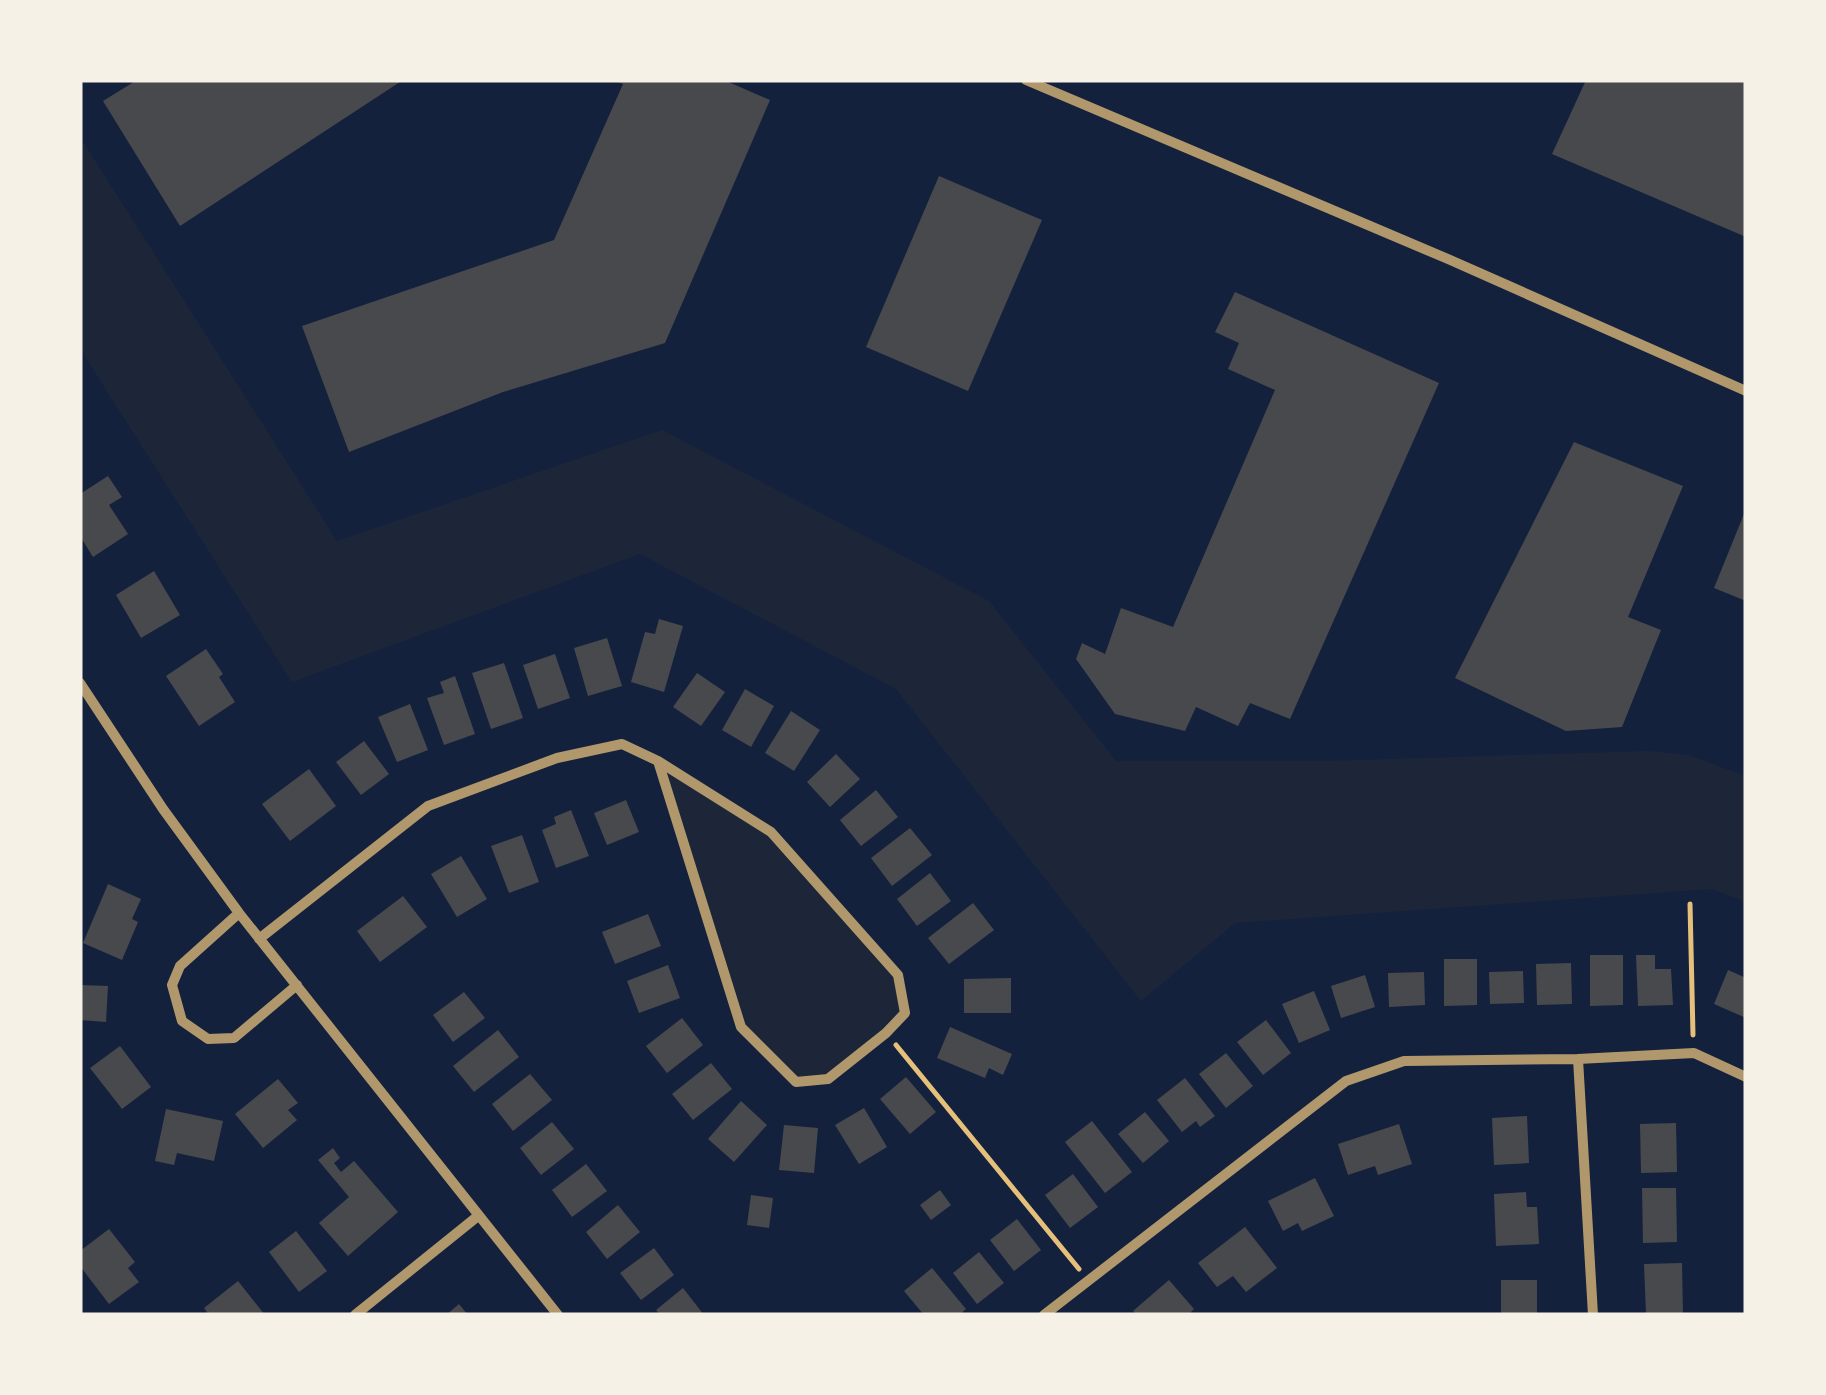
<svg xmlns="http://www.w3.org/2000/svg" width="1826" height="1395" viewBox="0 0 1826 1395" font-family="'Nunito Sans',sans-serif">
  <rect width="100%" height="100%" fill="#14213d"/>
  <path fill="#1d2539" d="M80,137l257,404 325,-111 327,171 127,160h209l324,-10 39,4 58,21v126l-34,-13 -477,34 -94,78 -245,-312 -256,-135 -348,128 -212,-333z
    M658,761l113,71 127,143 7,38 -77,66 -32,3 -55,-55z"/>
  <path fill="#48494c" d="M137,80h266l-223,146 -77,-125z
    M613,80h111l46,20 -105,243 -162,49 -154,60 -47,-126 252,-86 69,-156z
    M1586,80h160v157l-194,-83z
    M939,176l103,44 -74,171 -102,-44z
    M1235,292l204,91 -149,336 -40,-16 -12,23 -42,-19 -11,24 -70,-17 -39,-55 6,-16 23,11 16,-46 52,19 102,-237 -47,-21 11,-26 -24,-11z
    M1574,442l109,44 -55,131 33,13 -39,97 -56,4 -111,-53z
    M108,476l14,21 -13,8 19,29 -35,23 -13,-21v-42z
    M1746,509v92l-32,-13z
    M154,571l26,44 -39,23 -25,-43z
    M659,619l24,7 -19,66 -33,-10 14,-50 10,2z
    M607,638l15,48 -34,10 -14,-48z
    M206,649l17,25 -4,3 16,25 -36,24 -33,-50z
    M555,654l15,44 -32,11 -15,-44z
    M504,663l19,55 -32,11 -19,-56z
    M697,673l28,19 -24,34 -28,-19z
    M455,676l20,58 -31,11 -17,-47 17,-5 -4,-11z
    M745,689l29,17 -23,41 -29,-17z
    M410,704l18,46 -31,12 -19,-45z
    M791,711l29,19 -26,41 -29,-18z
    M364,741l25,33 -28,21 -25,-33z
    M836,754l24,25 -30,28 -23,-25z
    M309,769l27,37 -46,35 -28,-37z
    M876,790l22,27 -37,29 -21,-26z
    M626,800l13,32 -32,13 -13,-32z
    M571,810l18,46 -33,12 -14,-38 14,-6 -2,-7z
    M910,828l22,27 -40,31 -21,-28z
    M522,835l17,47 -30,11 -18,-47z
    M461,856l26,43 -30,18 -26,-43z
    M930,873l21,28 -34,25 -20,-27z
    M108,884l33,15 -9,20 6,3 -16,38 -39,-17z
    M403,896l24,31 -47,35 -23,-31z
    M973,903l21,27 -45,34 -21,-26z
    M648,914l13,32 -46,18 -13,-32z
    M1590,955h33v50l-33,1z
    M1636,955h19v14h16l2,36 -35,1z
    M1444,959h33v46l-33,1z
    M1571,963l1,41 -35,1 -1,-41z
    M668,965l12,33 -41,15 -12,-32z
    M1728,970l18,8v40l-32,-14z
    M1523,971l1,32 -34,1 -1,-32z
    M1424,972l1,33 -36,2 -1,-34z
    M1365,975l10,32 -34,11 -10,-32z
    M1011,978v35h-47v-34z
    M80,985l28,1 -2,36 -26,-2z
    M1314,991l16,39 -31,13 -17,-39z
    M464,992l21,26 -32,24 -20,-27z
    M682,1018l21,27 -36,28 -21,-27z
    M1266,1020l25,33 -28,22 -26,-33z
    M950,1027l62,27 -9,21 -14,-7 -4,10 -48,-20z
    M498,1030l21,27 -45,35 -21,-26z
    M120,1046l31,41 -29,22 -32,-41z
    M1226,1053l27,33 -27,22 -27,-34z
    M711,1063l21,26 -39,31 -21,-26z
    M530,1074l22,26 -39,31 -21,-27z
    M906,1077l30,35 -26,22 -30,-35z
    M1185,1078l30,38 -15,11 -4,-6 -14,11 -25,-32z
    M278,1079l20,24 -10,7 9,10 -34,28 -28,-34z
    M741,1101l26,24 -33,37 -26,-23z
    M864,1108l23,39 -28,17 -24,-39z
    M166,1109l57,12 -9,40 -37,-8 -3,12 -19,-4z
    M1145,1112l24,29 -26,22 -25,-29z
    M1527,1116l2,47 -35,2 -2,-47z
    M1092,1121l40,51 -27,21 -40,-51z
    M552,1122l22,27 -33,26 -21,-27z
    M1676,1123l1,49 -36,1 -1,-49z
    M1399,1124l13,40 -34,11 -3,-9 -27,9 -10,-31z
    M784,1125l34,3 -4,45 -35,-3z
    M333,1148l7,10 -6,5 7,9 13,-11 44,51 -50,44 -29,-33 30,-26 -31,-37z
    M586,1164l21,27 -35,26 -20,-27z
    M1073,1174l25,33 -28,21 -25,-33z
    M1315,1178l19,38 -32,15 -4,-8 -15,8 -15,-30z
    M1642,1188h34l1,54 -34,1z
    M940,1190l11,15 -20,15 -11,-15z
    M1526,1192l1,15h10l2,37 -43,2 -2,-52z
    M751,1195l22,3 -4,30 -22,-3z
    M618,1205l22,27 -33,27 -21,-27z
    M1017,1219l24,31 -27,21 -24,-31z
    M1245,1227l32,41 -31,24 -13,-16 -16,11 -19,-24z
    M109,1229l26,33 -7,6 11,14 -30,22 -29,-38v-15z
    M296,1231l31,40 -28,21 -30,-40z
    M654,1248l20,27 -33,25 -21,-27z
    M979,1252l25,31 -27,21 -24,-31z
    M1682,1263l1,52h-37l-2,-51z
    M932,1268l34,41 -7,6h-35l-20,-24z
    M1169,1280l25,29 -6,6h-51l-4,-4z
    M1501,1280h36v35h-36z
    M238,1281l27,34h-56l-5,-7z
    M683,1288l21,27h-44l-4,-5z
    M459,1304l9,11h-22z"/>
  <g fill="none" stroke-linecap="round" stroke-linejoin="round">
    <path stroke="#e5c07b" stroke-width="5" d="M1690,904l3,131
      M896,1045l183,224"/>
    <path stroke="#b1986c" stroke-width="10" d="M1026,80l422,179 298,132
      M80,683l83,126 76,104 319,402
      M239,913l-59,53 -8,19 10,36 26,18 26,-1 63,-53
      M259,939l169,-133 129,-48 65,-14 36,17 113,71 127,143 7,38 -19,20 -58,46 -32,3 -55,-55 -83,-266
      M1578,1059l15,256
      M355,1315l123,-99
      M1044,1315l302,-234 58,-20 174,-2 116,-6 52,24"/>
  </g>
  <rect width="1826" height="1395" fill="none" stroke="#f6f1e7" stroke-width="165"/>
</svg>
